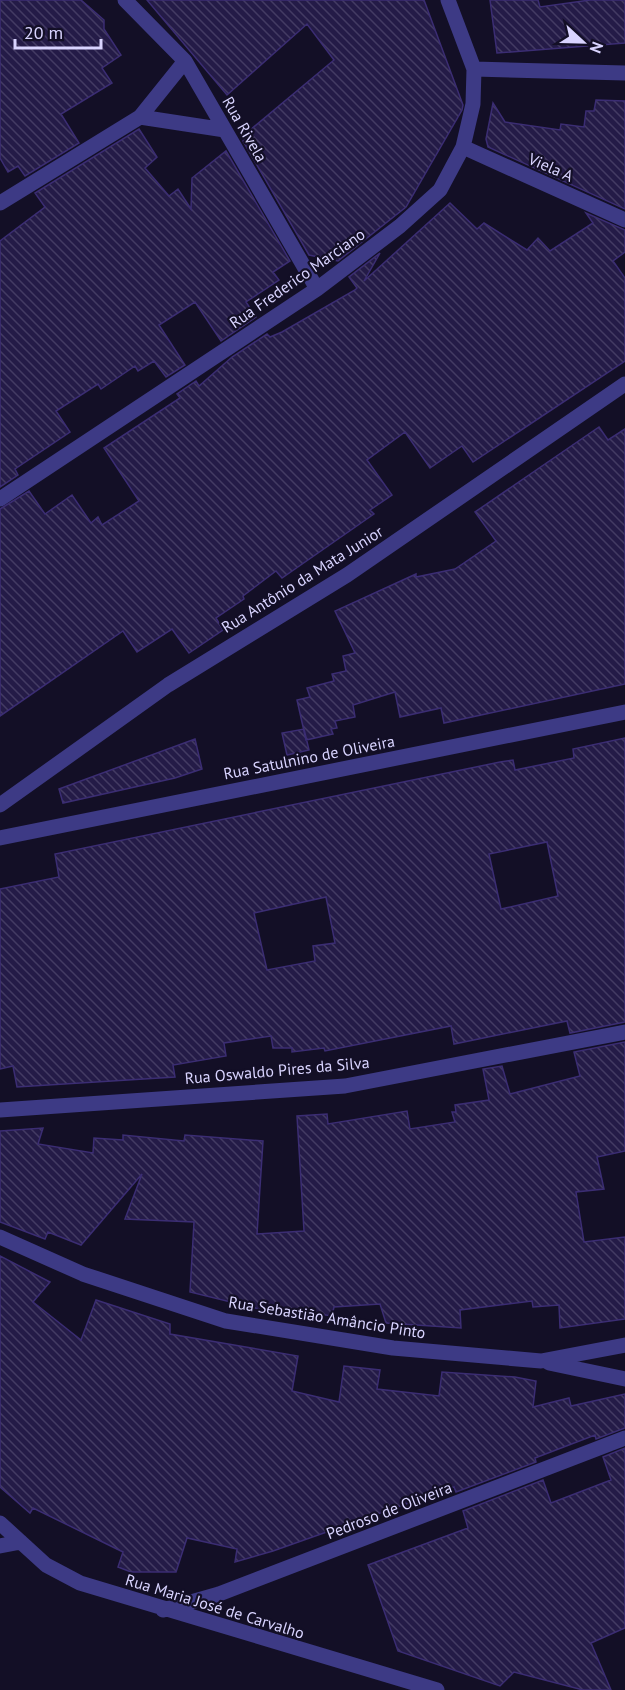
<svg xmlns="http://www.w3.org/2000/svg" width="625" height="1690" viewBox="0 0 625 1690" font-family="'PT Sans',sans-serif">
  <defs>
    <pattern id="building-back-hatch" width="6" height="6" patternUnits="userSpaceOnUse" patternTransform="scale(1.5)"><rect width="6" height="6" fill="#241b47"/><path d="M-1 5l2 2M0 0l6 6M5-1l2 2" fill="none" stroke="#433b63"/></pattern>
  </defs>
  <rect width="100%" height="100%" fill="#130f26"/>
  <path fill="url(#building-back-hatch)" stroke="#3b2d73" stroke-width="1.5" fill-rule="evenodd" d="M0,0h81l23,20v9l17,26 -19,13 10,15 -51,31 18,29 -54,33 -7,-10 -10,6 -8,-14z
    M147,0h277l39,105 -1,5 -56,97 -68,54 -29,-6 -66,-114 9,-7 -2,-4 84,-70 -27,-36 -80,71z
    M490,0h48l2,7 50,-7h35v43l-128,10z
    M596,100l29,1v108l-137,-62 -2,-8 7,-36 12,19 55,8 1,-6 23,3 2,-16h8z
    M139,129l18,28 -12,11 24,28 9,-7 13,20 1,-31 34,-27 64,110 -17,11 6,8 -33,22 10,15 -35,24 -26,-39 -36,23 26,40 -19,12 -12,-16 -16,10 -3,-5 -34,23 -3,-5 -42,27 14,21 -55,37 3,6 -18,12v-246l45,-34 -10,-14z
    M450,203l27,26 7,-6 43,27 11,-12 12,13 43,-28 -7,-10 39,17v22l-12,9 12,17v83l-152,101 -11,-16 -32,22 -25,-36 -38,28 25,35 -22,15 4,4 -92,64 -6,-7 -33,25 1,3 -28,19 7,12 -34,23 -17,-24 -35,23 -14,-21 -123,85v-207l29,-18 16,23 27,-19 19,28 7,-6 4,8 37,-24 -35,-53 76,-50 -3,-4 19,-13 3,5 33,-29 35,-23 3,3 12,-5 73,-42 2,-2 -8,-11 31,-24 -16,28z
    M599,427l9,13 17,-11v255l-181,39 -3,-15 -41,9 -5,-25 -42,13 2,12 -20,4 2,7 -6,1 2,5 -27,6 -9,-40 13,-3 -3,-9 27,-7 -2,-7 14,-3 -3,-15 12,-3 -20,-42 81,-37v3l39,-8 41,-28 -21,-29z
    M304,729l5,21 -22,5 -5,-22z
    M625,738v284l-55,11 -3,-12 -113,23 -3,-18 -126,25 -1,-3 -32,4v-4h-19l-2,-12 -47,7 2,13 -53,9 2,12 -158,10 -4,-21 -13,3v-180l59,-12 -4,-23 445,-92 13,-2 2,10 59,-12 -1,-9zM547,842l11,54 -57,13 -12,-55zM326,897l9,46 -22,3 2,15 -48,9 -13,-57z
    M195,739l7,30 -27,9 -112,25 -4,-14z
    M625,1042v109l-28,6 7,32 -28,3 8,50 41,-5v82l-65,9 -1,-23 -26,2 -1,-6 -72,9 1,18 -75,-5 -6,-19 -46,3 -2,9 -27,-4 -1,8 -114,-28 4,-70 -69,-3 17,-45 -61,71 -33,-13 -3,7 -45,-17v-91l43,-3 -5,16 55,9 1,-15 29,2v-5l61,6 1,-6 78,6 -6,93 47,-3 -7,-115 30,-2 1,10 79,-13 3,18 45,-7 -3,-10h4l-1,-7 34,-5 -6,-31 19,-3 8,28 70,-18 -6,-24z
    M0,1256l50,26 -17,20 48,38 15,-40 74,24v10l128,22 -6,35 47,11 5,-36 36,4 -3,19 62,7 3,-24 73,5 21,4 -3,26 36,-9 2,8 54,-12v34l-29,11 -1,-4 -60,23 1,4 -80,30 -2,-5 -181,64 -38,11 2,-13 -50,-11 -11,34h-45l-13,-5 5,-15 -90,-44 -3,5 -30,-26z
    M625,1448v180l-34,15 20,47h-28l-69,-18 -14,14 -102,-35 -30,-86 100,-37 -5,-17 80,-31 8,23 60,-23 -8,-23z"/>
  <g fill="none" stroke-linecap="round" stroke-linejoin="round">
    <path stroke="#3d3a85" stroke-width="15" d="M125,0l60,61 132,228
      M474,69l151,4
      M140,117l85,13
      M463,147l162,73
      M0,203l140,-86 45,-56
      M0,499l317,-210 83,-63 40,-36 23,-43 10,-43 1,-35 -26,-69
      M0,805l168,-120 179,-110 278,-191
      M0,838l625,-126
      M0,1110l345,-24 280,-54
      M0,1237l83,37 143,47 167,27 148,13 84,-16
      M549,1363l76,16
      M0,1523l46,42 34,18 357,107
      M0,1546l21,-4
      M163,1610l56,-16 406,-156"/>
  </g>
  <g text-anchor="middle" stroke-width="4.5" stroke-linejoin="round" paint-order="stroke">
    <g font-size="16" fill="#d9d4ff" stroke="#130f26">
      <text transform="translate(245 129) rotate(60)" y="6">Rua Rivela</text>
      <text transform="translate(551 167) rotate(24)" y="6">Viela A</text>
      <text transform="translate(297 278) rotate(-35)" y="6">Rua Frederico Marciano</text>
      <text transform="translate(302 579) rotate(-32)" y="6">Rua Antônio da Mata Junior</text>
      <text transform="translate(309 757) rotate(-11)" y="6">Rua Satulnino de Oliveira</text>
      <text transform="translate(277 1070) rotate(-5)" y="6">Rua Oswaldo Pires da Silva</text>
      <text transform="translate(327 1317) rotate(9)" y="6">Rua Sebastião Amâncio Pinto</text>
      <text transform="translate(389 1510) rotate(-21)" y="6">Pedroso de Oliveira</text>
      <text transform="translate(215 1606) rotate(17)" y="6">Rua Maria José de Carvalho</text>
    </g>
  </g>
  <g transform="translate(583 42) rotate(112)" stroke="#130f26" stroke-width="4.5" paint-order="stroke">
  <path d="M0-4.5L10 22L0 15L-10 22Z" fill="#d9d4ff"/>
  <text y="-9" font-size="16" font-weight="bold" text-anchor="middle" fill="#d9d4ff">N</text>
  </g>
  <path d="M15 39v9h86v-9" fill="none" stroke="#d9d4ff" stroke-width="3"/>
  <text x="24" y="39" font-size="18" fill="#d9d4ff" stroke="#130f26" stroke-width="4.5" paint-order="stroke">20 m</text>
</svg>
